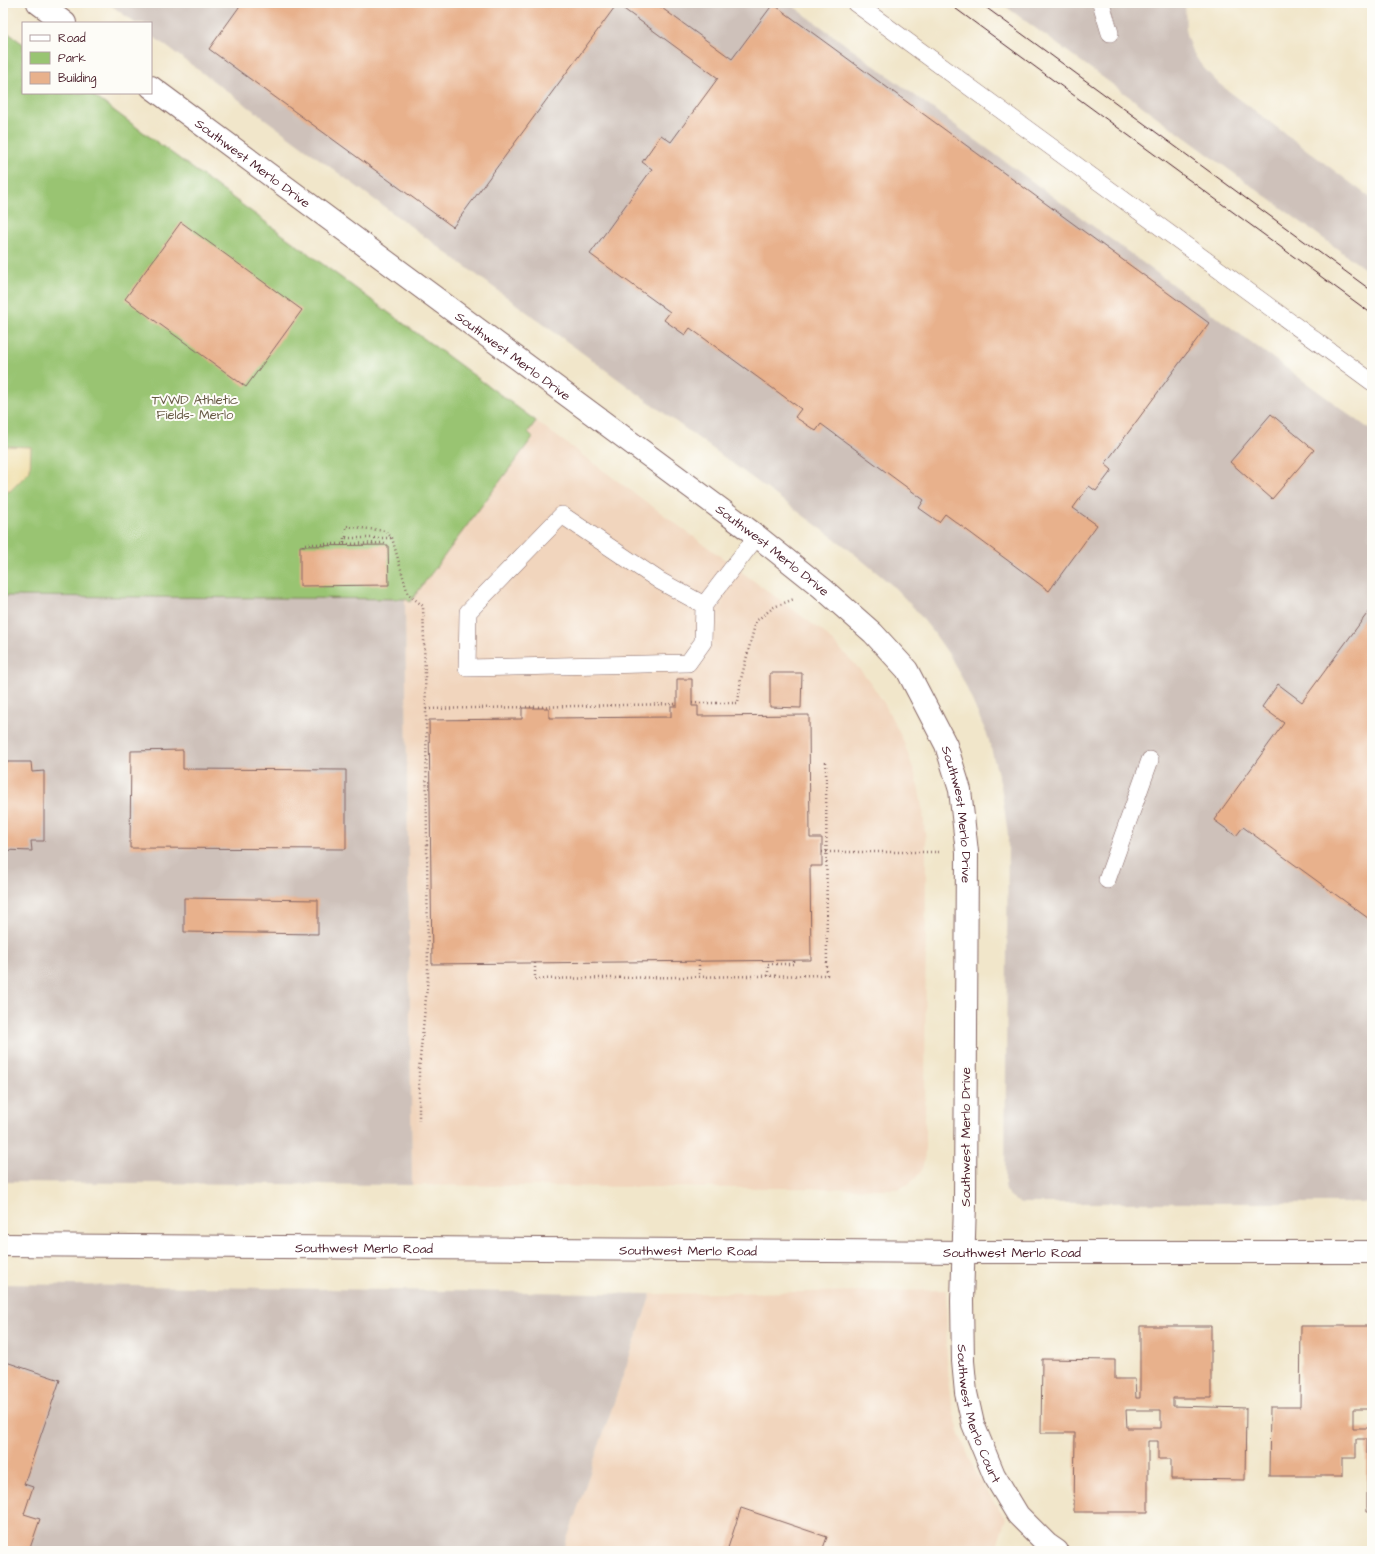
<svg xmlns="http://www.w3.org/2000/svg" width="1375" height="1554" viewBox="0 0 1375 1554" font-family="'Architects Daughter',sans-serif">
  <rect width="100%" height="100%" fill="#fdfcf7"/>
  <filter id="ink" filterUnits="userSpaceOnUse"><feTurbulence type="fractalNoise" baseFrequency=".025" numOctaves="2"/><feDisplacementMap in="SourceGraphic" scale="8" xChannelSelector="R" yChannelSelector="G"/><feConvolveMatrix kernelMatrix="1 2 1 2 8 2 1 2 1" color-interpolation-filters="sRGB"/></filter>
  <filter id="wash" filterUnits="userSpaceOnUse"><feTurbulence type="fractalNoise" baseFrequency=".012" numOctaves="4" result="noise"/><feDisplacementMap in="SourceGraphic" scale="16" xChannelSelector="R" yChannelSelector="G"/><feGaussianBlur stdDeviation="0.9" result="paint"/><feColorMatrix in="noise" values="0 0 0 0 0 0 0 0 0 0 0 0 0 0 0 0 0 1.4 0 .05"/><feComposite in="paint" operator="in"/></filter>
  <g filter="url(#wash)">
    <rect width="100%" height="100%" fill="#f1e6ca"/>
    <path fill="#f1d5bd" d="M536,421l286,210 32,32 16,19 14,21 19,37 14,40 6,32 3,31 -1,310 -3,17 -7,9 -8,6 -10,4h-9l-476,-4 -7,-586z
      M946,1290l1,79 3,27 6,26 9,26 11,25 14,24 16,21 -11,33h-432l88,-257z"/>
    <path fill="#cec1ba" d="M108,3h681l583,428v772h-349l-7,-2 -6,-4 -4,-6 -1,-6 3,-350 -7,-49 -13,-49 -24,-55 -14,-26 -16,-23 -20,-25 -21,-22 -47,-39 -695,-512v-12h-16z
      M1001,3h184l1,31 5,15 10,16 17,18 154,116v75z
      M3,596l402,3 7,586 -409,-3z
      M3,1284l648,10 -88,257h-560z"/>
    <path fill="#99c472" stroke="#72724e" d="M3,29l20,15v49h67l446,328 -8,11 5,5 -123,165 -4,-3 -403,-3z"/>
    <path fill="#eeda9e" stroke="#9c7c64" d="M3,295l4,5 1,52 -5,1z
      M3,409l1,37 27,1 -1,24 -20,20 -7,1z"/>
    <g id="blocks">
      <path fill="#e8b18c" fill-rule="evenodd" d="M242,3h413l77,56 41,-55 436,319 -104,141 7,6 -16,21 -7,-5 -16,22 24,17 -48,66 -104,-77 -6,8 -20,-14 5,-8 -103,-76 -5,7 -21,-14 6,-8 -111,-81 -5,7 -21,-15 6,-8 -80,-58 62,-85 -10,-7 19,-27 10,7 47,-64 -101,-74 -164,223 -244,-178z
        M181,222l121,88 -56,77 -121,-88z
        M1271,414l43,36 -42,49 -42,-37z
        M388,545l1,40 -89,1v-40z
        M1372,607v314l-129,-94 -7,9 -22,-16 70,-97 -22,-16 16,-23 24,18z
        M770,673h32l-1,35 -31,-1z
        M677,679h15v27h6v10l111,-1 1,123h12v28h-12l1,94 -379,4 -3,-244 93,-1v-11h27v10l122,-1v-11h6z
        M183,750v19l163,1v79l-216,-1 1,-97z
        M3,762h28l1,10 12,-1v70h-13l1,10 -29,-1z
        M184,898l134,2v34l-134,-2z
        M1140,1326h71v72h-38v8l73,2 -1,72 -74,-1v-20h-13v-18h-10v71h-74l1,-79h-34l1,-74 73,1v19h20l1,19h4zM1126,1410h35v18h-34z
        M1301,1326h71v83h-19v19h19v84h-5v-73h-11v19h-14v18h-73l1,-69h30z
        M3,1361l57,19 -36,104 9,3 -9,27 16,5 -11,32h-26z
        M741,1508l86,29 -5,14h-95z"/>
    </g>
  </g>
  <g filter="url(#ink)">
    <use href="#blocks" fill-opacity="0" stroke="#846563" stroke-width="1"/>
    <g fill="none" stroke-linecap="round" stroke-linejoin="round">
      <defs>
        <path id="lane" d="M855,3l517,379
          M1101,3l9,30
          M704,605l-44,-24 -98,-66 -94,97 -1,56 221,-5 15,-21 1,-37 53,-69
          M1107,880l43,-120"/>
        <g id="street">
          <path d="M38,3l27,20"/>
          <path id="s1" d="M151,87l606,449 65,52 51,45 34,37 39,75 14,45 7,62 -2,352 -3,97 1,60 3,32 7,31 21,51 24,40 29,29 10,7"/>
        </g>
        <g id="secondary">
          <path id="s2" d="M3,1245l961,7h408"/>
        </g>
      </defs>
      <use href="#lane" stroke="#846563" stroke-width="18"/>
      <use href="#street" stroke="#846563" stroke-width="24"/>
      <use href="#secondary" stroke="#846563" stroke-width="24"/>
      <path stroke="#846563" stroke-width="2.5" stroke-dasharray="1 3" stroke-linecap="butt" d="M346,538h46
        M344,544l41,-1v2
        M303,546v-2h41v-6h2v-12l39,5 7,7 16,56 15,12 3,103 2,268 -9,92v53
        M692,703h46l3,-24 15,-58 18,-14 20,-8
        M426,709l251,-5
        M822,852h118
        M699,961v16
        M535,963v16l292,-4 -1,-215
        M768,976v-12h26v-4"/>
      <use href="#lane" stroke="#fff" stroke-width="17"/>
      <use href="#street" stroke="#fff" stroke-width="22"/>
      <use href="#secondary" stroke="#fff" stroke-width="22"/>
      <path stroke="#4a1f2b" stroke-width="1" d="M948,3l424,311
        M980,3l392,288"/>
    </g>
  </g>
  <g text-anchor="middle" stroke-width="4" stroke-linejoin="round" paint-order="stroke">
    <g font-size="13" fill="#4a1f2b" stroke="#fdfcf7">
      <text dy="5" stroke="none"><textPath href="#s1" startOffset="127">Southwest Merlo Drive</textPath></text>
      <text dy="5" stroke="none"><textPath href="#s1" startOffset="451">Southwest Merlo Drive</textPath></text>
      <text dy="5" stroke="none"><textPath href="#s1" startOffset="775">Southwest Merlo Drive</textPath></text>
      <text dy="5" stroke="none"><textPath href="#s1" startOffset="1111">Southwest Merlo Drive</textPath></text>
      <text transform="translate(965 1137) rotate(-90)" y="5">Southwest Merlo Drive</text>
      <text dy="5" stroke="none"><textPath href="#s2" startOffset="361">Southwest Merlo Road</textPath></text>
      <text dy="5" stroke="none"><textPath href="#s2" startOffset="685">Southwest Merlo Road</textPath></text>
      <text dy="5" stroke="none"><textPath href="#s2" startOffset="1009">Southwest Merlo Road</textPath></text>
      <text dy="5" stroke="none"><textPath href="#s1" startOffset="1714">Southwest Merlo Court</textPath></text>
    </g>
    <g font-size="13" fill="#665944" stroke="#fdfcf7">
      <text x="195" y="404">TVWD Athletic<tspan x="195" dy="15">Fields- Merlo</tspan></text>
    </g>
  </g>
  <rect width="1375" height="1554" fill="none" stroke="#fdfcf7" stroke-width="16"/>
  <rect x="22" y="22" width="130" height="72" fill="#fdfcf7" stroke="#b5a4a5"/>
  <rect x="30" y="35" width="20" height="6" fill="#ffffff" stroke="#b5a4a5"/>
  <text x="58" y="42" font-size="12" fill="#4a1f2b">Road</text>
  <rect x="30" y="52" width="20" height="12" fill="#99c472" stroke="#b5a4a5"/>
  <text x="58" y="62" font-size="12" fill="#4a1f2b">Park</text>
  <rect x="30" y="72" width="20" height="12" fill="#e8b18c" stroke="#b5a4a5"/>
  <text x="58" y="82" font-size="12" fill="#4a1f2b">Building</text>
</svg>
